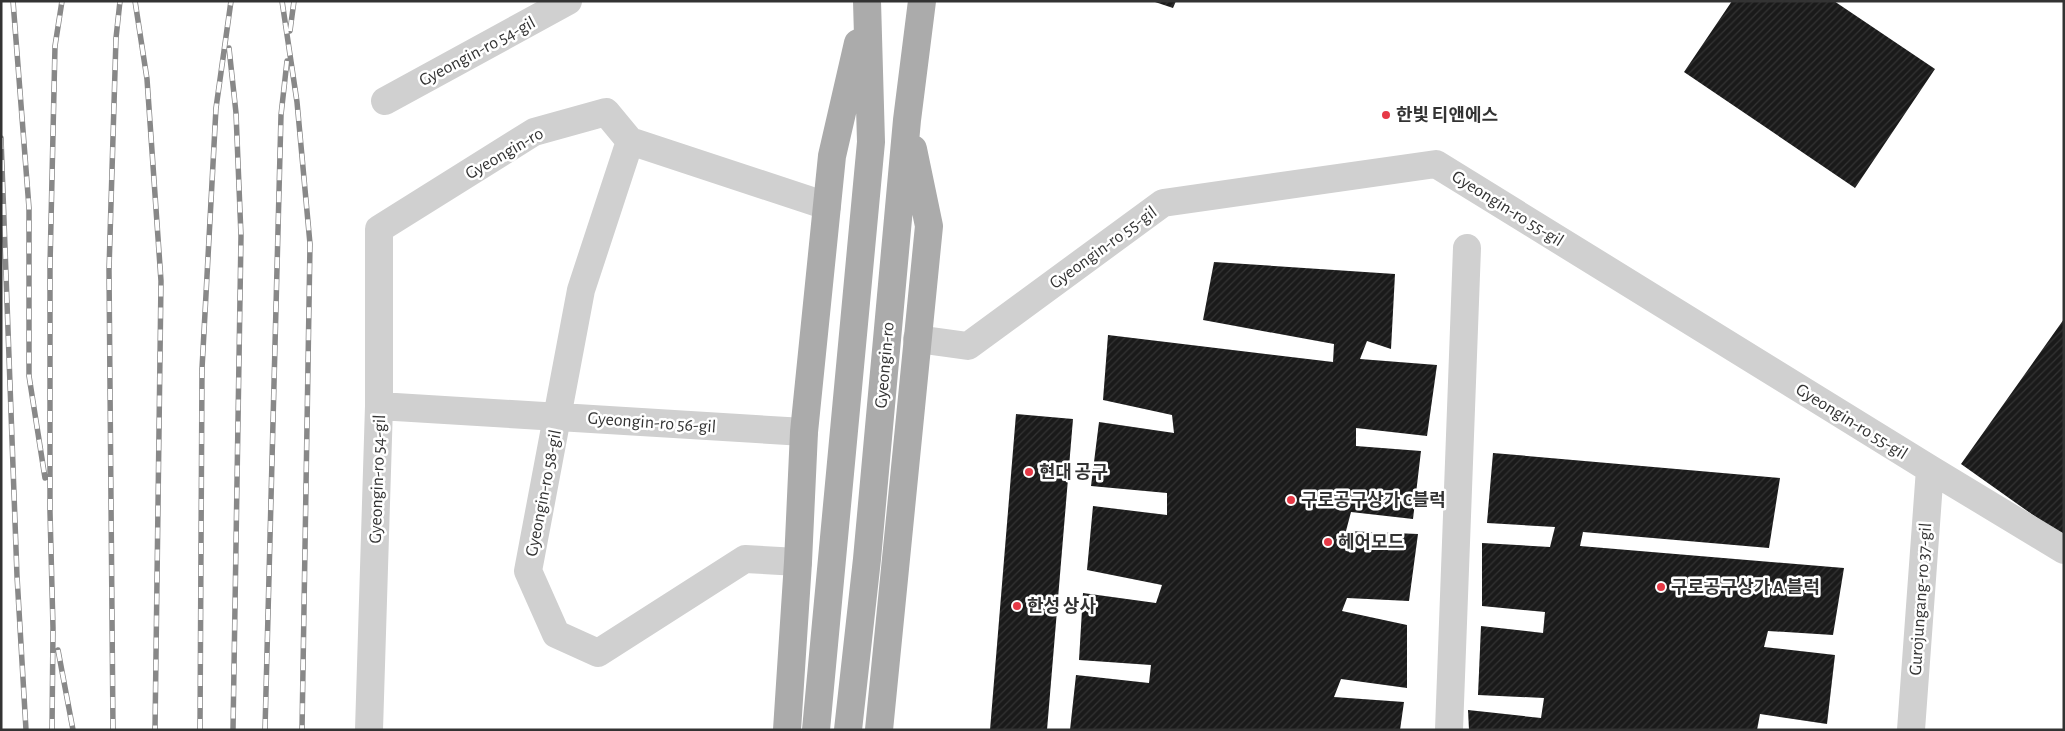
<svg xmlns="http://www.w3.org/2000/svg" width="2065" height="731" viewBox="0 0 2065 731" font-family="'Alegreya Sans','Noto Sans KR',sans-serif">
  <defs>
    <pattern id="building-hatch" width="6" height="6" patternUnits="userSpaceOnUse" patternTransform="scale(1.25)"><rect width="6" height="6" fill="#1a1a1a"/><path d="M-1 1l2-2M0 6l6-6M5 7l2-2" fill="none" stroke="#333"/></pattern>
  </defs>
  <rect width="100%" height="100%" fill="#fff"/>
  <path fill="url(#building-hatch)" d="M1152,1h24l-3,7z
    M1732,1h102l101,68 -80,119 -171,-116z
    M1214,262l181,12 -4,75 -24,-8 -7,18 77,6 -10,71 -71,-8v18l65,5 -8,68 -62,-7 -5,19 72,3 -9,67 -62,-3 -5,13 65,14v63l-66,-9 -7,18 70,5 -4,28h-330l6,-55 73,8 2,-18 -72,-5 4,-67 73,10 6,-18 -75,-15 6,-64 74,9v-22l-76,-7 8,-64 75,11 -2,-18 -69,-15 5,-65 225,27 1,-18 -131,-24z
    M2064,319v218l-103,-73z
    M1016,414l57,5 -26,311h-57z
    M1493,453l287,25 -11,70 -186,-16 -3,14 264,22 -11,67 -65,-4 -4,16 71,8 -8,69 -67,-10 -3,16h-288l-1,-20 73,8 3,-20 -66,-3 3,-69 62,7 2,-21 -63,-6v-63l68,4 5,-20 -68,-4z"/>
  <g fill="none" stroke-linecap="round" stroke-linejoin="round">
    <path stroke="#d0d0d0" stroke-width="28" d="M385,101l183,-100
      M630,141l-49,149 -53,281 28,63 42,19 147,-94 53,3
      M917,339l51,7 195,-143 273,-39 494,305 134,81
      M379,406l425,26
      M369,730l10,-324v-177l155,-97 72,-20 24,29 197,65
      M1449,730l18,-482
      M1911,730l19,-261"/>
    <path stroke="#ababab" stroke-width="28" d="M787,730l11,-168 6,-130 28,-276 26,-113
      M816,730l55,-588 -4,-141
      M848,730l19,-171 40,-439 15,-119
      M879,730l50,-504 -16,-77"/>
    <defs>
      <path id="rail" d="M13,1l16,207v168l16,102
        M135,1l12,78 14,202 -6,449
        M282,1l15,101 13,142 -8,486
        M290,31l4,-30
        M229,48l7,65 5,123 -8,494
        M1,138l16,438 9,154
        M58,650l15,80
        M52,730l1,-102 -3,-116v-246l5,-220 7,-45
        M113,730l-4,-460 7,-232 4,-37
        M200,730l2,-361 14,-261 15,-107
        M265,730l16,-615 6,-54"/>
    </defs>
    <use href="#rail" stroke="#888" stroke-width="5.5"/>
    <use href="#rail" stroke="#fff" stroke-width="4" stroke-dasharray="11" stroke-linecap="butt"/>
  </g>
  <g fill="#e63946" stroke="#fff" stroke-width="2">
    <circle cx="1386" cy="115" r="5"/>
    <circle cx="1029" cy="472" r="5"/>
    <circle cx="1291" cy="500" r="5"/>
    <circle cx="1328" cy="542" r="5"/>
    <circle cx="1661" cy="587" r="5"/>
    <circle cx="1017" cy="606" r="5"/>
  </g>
  <g text-anchor="middle" stroke-width="5" stroke-linejoin="round" paint-order="stroke">
    <g font-size="18" fill="#333" stroke="#fff">
      <text transform="translate(477 51) rotate(-28)" y="6">Gyeongin-ro 54-gil</text>
      <text transform="translate(504 153) rotate(-30)" y="6">Gyeongin-ro</text>
      <text transform="translate(1508 208) rotate(32)" y="6">Gyeongin-ro 55-gil</text>
      <text transform="translate(1103 247) rotate(-36)" y="6">Gyeongin-ro 55-gil</text>
      <text transform="translate(884 365) rotate(-85)" y="6">Gyeongin-ro</text>
      <text transform="translate(1852 421) rotate(32)" y="6">Gyeongin-ro 55-gil</text>
      <text transform="translate(652 422) rotate(4)" y="6">Gyeongin-ro 56-gil</text>
      <text transform="translate(377 479) rotate(-88)" y="6">Gyeongin-ro 54-gil</text>
      <text transform="translate(543 493) rotate(-79)" y="6">Gyeongin-ro 58-gil</text>
      <text transform="translate(1920 599) rotate(-86)" y="6">Gurojungang-ro 37-gil</text>
    </g>
    <g font-size="18" font-weight="bold" fill="#333" stroke="#fff" text-anchor="start">
      <text x="1396" y="121">한빛 티앤에스</text>
      <text x="1039" y="478">현대 공구</text>
      <text x="1301" y="506">구로공구상가 C블럭</text>
      <text x="1338" y="548">헤어모드</text>
      <text x="1671" y="593">구로공구상가 A 블럭</text>
      <text x="1027" y="612">한성 상사</text>
    </g>
  </g>
  <rect width="2065" height="731" fill="none" stroke="#333333" stroke-width="5"/>
</svg>
